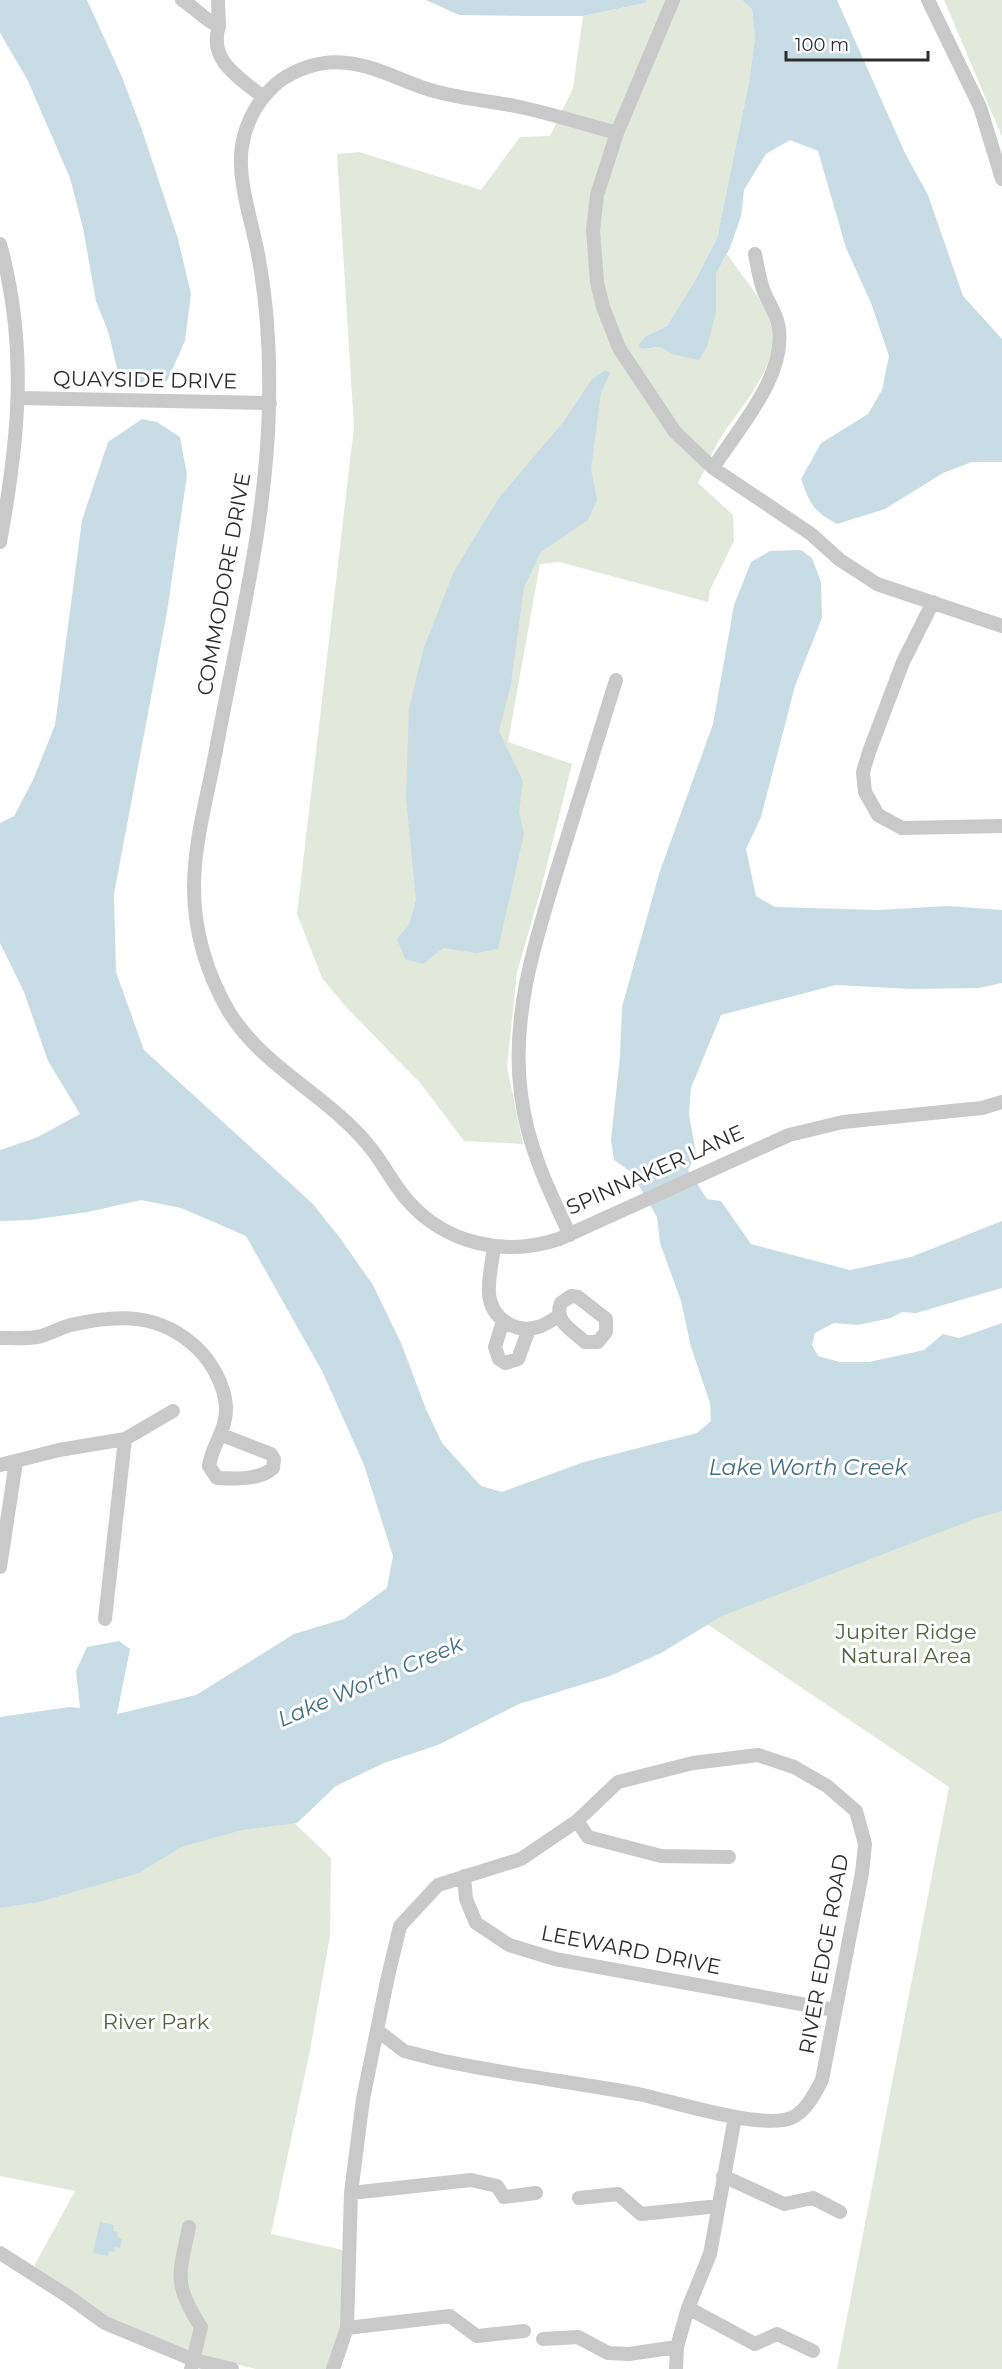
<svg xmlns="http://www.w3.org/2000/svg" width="1002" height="2369" viewBox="0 0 1002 2369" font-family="Montserrat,sans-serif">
  <rect width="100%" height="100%" fill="#fff"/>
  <path fill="#e2e8da" d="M647,0h95l10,9 3,28 -6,45 -32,156 -20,39 -30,49 -21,10 -2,13 15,-2 13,7 44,-42v-38l11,-20c13,20 32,40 41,62 19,47 -28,89 -50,126 -7,13 -13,28 -20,41l35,32 1,26 -24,49 -2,12 -149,-40 -19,2 -32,178 64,22 -32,129 -23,79 -10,95 16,77 -59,-3 -43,-57 -75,-77 -24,-29 -25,-64 57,-487 -17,-273 22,-2 122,38 39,-53 30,-1 23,-48 10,-72 62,-13z
    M944,0h58v137z
    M1002,1505v864h-165l112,-582 -248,-167z
    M288,1817l43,41 -1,78 -20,114 -39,184 72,16 -2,78 -14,41h-71l-53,-13 -94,-38 -75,-52 41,-75 -75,-15v-275l167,-56z"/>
  <path fill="#c8dce6" d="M0,0h87l35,77 20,53 36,109 13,55 -6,47 -18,40 -12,5 -19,-3 -18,-10 -9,-39 -13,-33 -13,-73 -13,-50 -43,-99 -27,-46z
    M426,0h221l-2,3 -62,13h-49l-75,-1z
    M742,0h95l68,153 23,42 35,101 39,43v123h-30l-29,11 -58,36 -48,15c-24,-13 -27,-20 -36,-45l20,-36 47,-29 14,-24 7,-34 -18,-53 -25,-55 -28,-97 -28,-11 -24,14 -22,36 -3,26 -11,32 -14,26v38l-9,35 -8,13 -27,-6 -13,-7 -16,2 -5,-3 8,-10 21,-10 30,-49 20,-39 32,-156 6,-45 -3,-28z
    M606,370l4,3 -9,20 -10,76 6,31 -9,20 -47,32 -17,35 -13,97 -12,47 24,50 -4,31 5,22 -26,115 -21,4 -34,-5 -20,16 -18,-5 -8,-20 12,-14 7,-25 -10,-102 3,-89 14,-59 31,-79 45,-73 65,-77 28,-42z
    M142,419l15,3 23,15 7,38 -20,137 -53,282 2,78 28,78 169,154 27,34 33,47 28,58 25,66 16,34 39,43 21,6 82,-30 113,-29 14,-12 -1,-18 -19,-56 -10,-46 -21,-58 -3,-26 -26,-45 -17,-12 -3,-20 9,-84 2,-49 37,-133 54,-150 21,-119 17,-43 19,-11 31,-1 11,8 9,24 1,36 -27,68 -34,131 -15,32 10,47 19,11 103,3 70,-4 54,4v73l-23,5 -67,1 -76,-4 -115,30 -30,73 -2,26 7,40 -8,16 19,29 14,2 30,43 99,26 61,-13 91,-36v67l-86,25 -14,-1 -11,6 -33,7 -24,-2 -19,10 -3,12 6,11 22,6h29l55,-12 19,-16 16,4 43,-15v188l-25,7 -255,98 -61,37 -51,23 -91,28 -81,41 -54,18 -48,23 -39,37 -55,7 -61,17 -42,26 -100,29 -39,6v-191l69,-10 11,1 -4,-37 11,-24 32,-6 11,8 -13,65 79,-19 98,-61 50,-15 43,-31 6,-32 -29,-91 -42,-94 -76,-135 -65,-28 -40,-8 -53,12 -58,8 -30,1v-71l38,-13 42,-23 -32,-53 -24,-69 -24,-49v-120l14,-7 19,-36 22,-55 27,-205 26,-78z
    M100,2222l14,3 -1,6 5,1 -1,5 5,2 -2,9 -5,-1 -1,5 -5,-1 -1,5 -15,-3z"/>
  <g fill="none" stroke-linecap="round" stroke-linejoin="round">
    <path stroke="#c9c9c9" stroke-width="14" d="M182,0c13,7 24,22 37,26l-1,-26
      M673,0l-56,133 -20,62 -4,35 4,52 6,25 16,41 56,84 38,36 98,66 29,26 37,24 125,42
      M928,0l52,107 22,72
      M219,26c-11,35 20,51 44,71
      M617,133c-34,-9 -67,-20 -102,-27 -25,-5 -51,-7 -77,-14 -30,-7 -59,-26 -91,-29 -23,-3 -46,4 -66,17 -21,16 -35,40 -39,66 -6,36 13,83 18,120 8,46 10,93 9,139 -2,116 -32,231 -53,345 -8,44 -22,92 -22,137 0,44 13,87 35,125 36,58 103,85 144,139 12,16 21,34 35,50 38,43 97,56 151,38l230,-104 54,-13 139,-14 20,-6
      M0,244c28,102 19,195 0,298
      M19,398l251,5
      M713,468c25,-39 76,-95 65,-144 -3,-14 -12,-24 -16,-38 -3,-10 -5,-21 -7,-32
      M933,602l-30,60 -34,90 -6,20 2,20 13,23 24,13 100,-2
      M570,1235c-22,-46 -43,-90 -49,-141 -11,-82 17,-162 41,-240 18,-58 36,-116 54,-174
      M494,1247c-2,15 -6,32 -5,47 2,24 26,40 49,33 7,-2 14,-7 21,-11
      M571,1296l7,1 28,22v13l-8,10h-13c-12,-11 -32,-21 -24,-39z
      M503,1321l-8,26 4,12 6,4 13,-4 11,-30
      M0,1338c12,0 25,1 37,-1 11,-2 22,-9 34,-12 48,-11 90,-12 127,24 15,15 26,36 28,57 1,25 -14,38 -17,60l8,12c18,1 43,2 56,-10l1,-9 -3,-5 -49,-19
      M0,1465l59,-15 66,-11 48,-28
      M0,1567l16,-105
      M105,1619l20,-180
      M577,1821l11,16 73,19 68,1
      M464,1876l2,23 10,24 33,22 46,14 279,51
      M723,2176l61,28 29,-6 27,14
      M351,2193l120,-13 26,6 7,11 32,-4
      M579,2198l39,-4 23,20 78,-8
      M189,2227c-10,48 -16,57 12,100l-10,42
      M0,2253l66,42 39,28 89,37 38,9
      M688,2308l67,36 22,-10 36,17
      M347,2328l103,-12 27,20 47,-5
      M543,2339l35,-2 30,16 21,1 48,-7
      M333,2369l14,-41 4,-135 12,-94 24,-118 13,-55 38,-41 83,-26 56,-38 41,-39 75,-19 65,-8 36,12 33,19 29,25 9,33 -3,29 -40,207c-7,13 -16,32 -31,38 -30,12 -119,-17 -153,-24 -66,-12 -133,-20 -199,-34l-35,-9 -26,-20
      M676,2369l1,-22 11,-39 22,-54 25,-137"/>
  </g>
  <g text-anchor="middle" stroke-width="6" stroke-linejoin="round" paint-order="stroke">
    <g font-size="21" fill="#2c2c2c" stroke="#fff">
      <text transform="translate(145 380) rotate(1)" y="7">QUAYSIDE DRIVE</text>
      <text transform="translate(224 584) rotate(-80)" y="7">COMMODORE DRIVE</text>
      <text transform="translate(655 1170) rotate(-24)" y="7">SPINNAKER LANE</text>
      <text transform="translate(631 1950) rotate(11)" y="7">LEEWARD DRIVE</text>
      <text transform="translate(824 1954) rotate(-80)" y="7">RIVER EDGE ROAD</text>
    </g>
    <g font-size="21" fill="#50623e" stroke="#fff">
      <text x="906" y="1639">Jupiter Ridge<tspan x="906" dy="24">Natural Area</tspan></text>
      <text x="156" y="2029">River Park</text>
    </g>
    <g font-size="22" font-style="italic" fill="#436e84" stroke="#fff">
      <text x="808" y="1475">Lake Worth Creek</text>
      <text transform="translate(370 1681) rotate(-23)" y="8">Lake Worth Creek</text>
    </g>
  </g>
  <path d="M786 51v9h142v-9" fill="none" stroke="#2c2c2c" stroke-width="3"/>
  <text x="795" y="51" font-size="18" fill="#2c2c2c" stroke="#ffffff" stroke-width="4.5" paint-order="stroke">100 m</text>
</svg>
